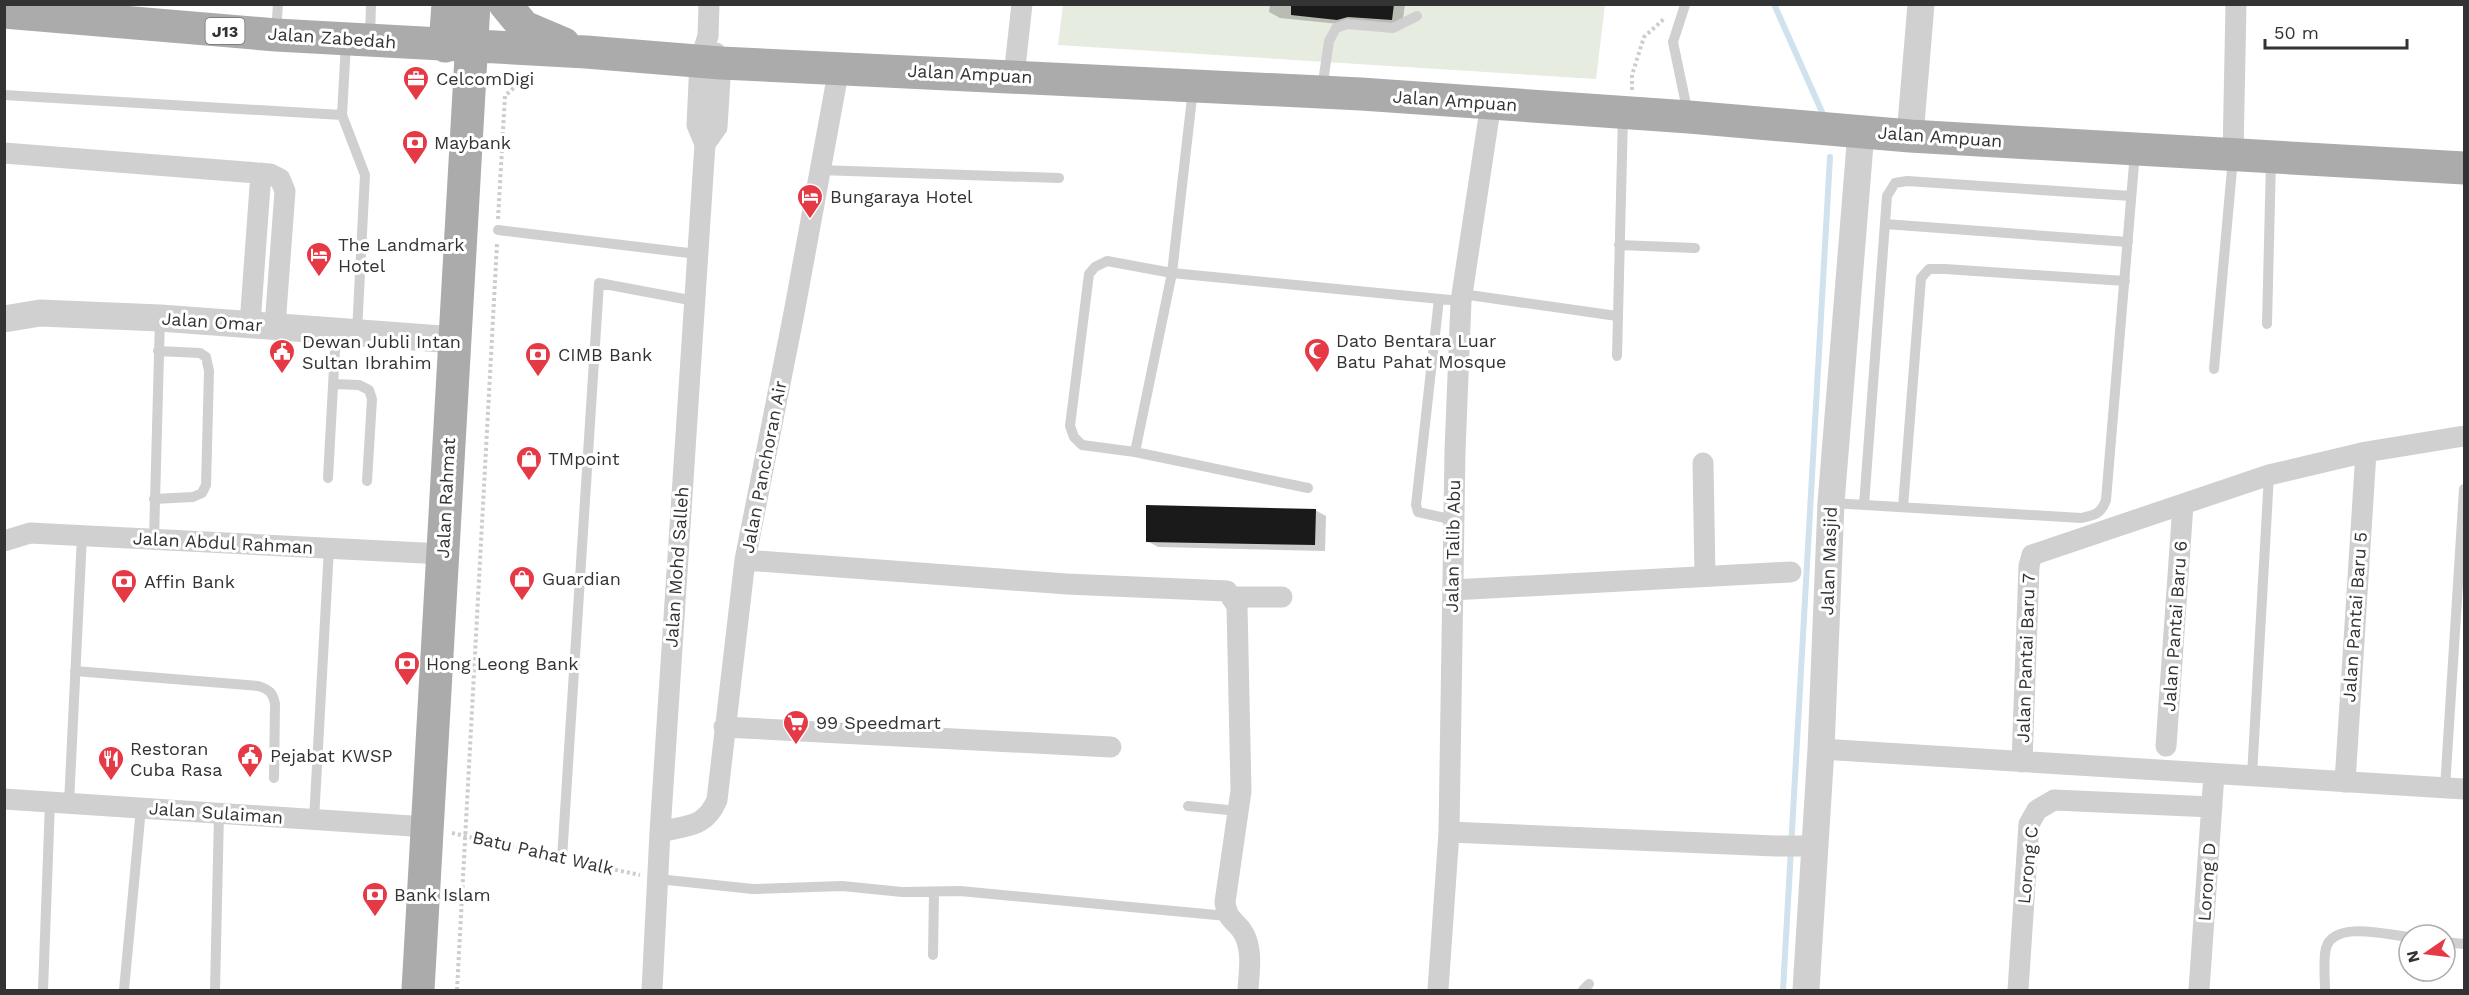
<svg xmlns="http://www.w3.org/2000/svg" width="2469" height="995" viewBox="0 0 2469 995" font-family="'Work Sans',sans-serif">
  <rect width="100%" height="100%" fill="#fff"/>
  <path fill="#e6ecdf" d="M1063,5h542l-9,74 -538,-34z"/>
  <path fill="#0003" d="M1270,4h135l-3,22 -53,-1 -69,-7 -11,-6z
    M1315,510l11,6 -1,35 -167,-4 -11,-6z"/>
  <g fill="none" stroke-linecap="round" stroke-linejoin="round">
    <path stroke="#cfe2ee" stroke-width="6" d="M1774,4l48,108
      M1783,990l47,-833"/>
  </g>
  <path fill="#1a1a1a" d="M1291,4h103l-2,16 -44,-3 -11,3 -46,-5z
    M1146,505l170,4 -1,36 -169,-3z"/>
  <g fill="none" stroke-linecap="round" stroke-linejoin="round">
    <path stroke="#cdcdcd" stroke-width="4" stroke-dasharray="3 3" stroke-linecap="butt" d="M1632,90v-15l12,-38 21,-19
      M498,219l7,-123 17,-16
      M452,833l98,22
      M574,861l66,14
      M457,990l40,-746"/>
    <path stroke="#d0d0d0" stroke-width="10" d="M1685,5l-12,37 15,72
      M276,32l2,-28
      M370,37l1,-33
      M1322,89l7,-48 7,-13 11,-4 46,4 24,-12
      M4,95l338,20 23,60 -8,157
      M342,115l4,-72
      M819,170l240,8
      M1885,224l243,18
      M498,230l199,24
      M1619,245l76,3
      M1462,294l155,22
      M1439,299l-23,206 2,7 36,8
      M2267,324l4,-164
      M1617,356l6,-240
      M2214,369l19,-211
      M333,384l26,1 10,5 3,9 -5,82
      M1135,452l37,-179 21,-184
      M328,478l8,-147
      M1308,488l-173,-36 -53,-7 -8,-8 -4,-11 19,-152 6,-7 12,-6 65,12 289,28
      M154,499l39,-2 9,-4 4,-8 3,-114 -3,-14 -6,-4 -42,-2
      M1832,503l249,15c14,-3 20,-4 25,-18l29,-348
      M1864,505l23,-309 8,-13 12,-2 224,15
      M1903,507l18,-229 8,-9h16l180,12
      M154,539l6,-221
      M75,671l183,15c11,3 15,7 17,18l-1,74
      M2252,776l17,-301
      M2445,788l19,-299
      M69,803l13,-267
      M1188,806l50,5
      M314,820l15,-272
      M562,858l37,-575 96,18
      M658,879l95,10 89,-3 60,6 58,-1 267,25
      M2445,942l19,2
      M933,955l1,-62
      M43,990l7,-188
      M124,990l17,-182
      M215,990l4,-177
      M1583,990l6,-6
      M2325,990c0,-12 -2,-30 1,-42 8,-28 62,-13 83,-11"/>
    <path stroke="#d0d0d0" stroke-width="21" d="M1014,76l8,-72
      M705,144l12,-17 4,-64 -5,-10
      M4,153l266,21 10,5 5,12 -10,135
      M2233,155l3,-151
      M250,324l11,-151
      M1703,463l2,113
      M4,541l26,-8 413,21
      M745,560l322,24 160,7 10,15 4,185 -16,111c3,21 11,17 19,32 9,17 5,38 4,56
      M1452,590l339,-18
      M1233,597h49
      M724,727l387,20
      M2166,746l17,-241
      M1821,749l643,40
      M2022,762l7,-196 3,-11 237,-80 97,-23 98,-16
      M2345,782l21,-330
      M4,799l423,28
      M660,832c27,-7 45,-4 57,-32l28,-240 49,-247 45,-245
      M1449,832l326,14h39
      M652,990l8,-158 45,-688 -8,-19 3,-64 8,-25 1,-32
      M1438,990l11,-158 6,-381 6,-150 30,-198
      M2018,990l11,-166 8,-14 17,-10 158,7
      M2199,990l15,-216"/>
    <path stroke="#d0d0d0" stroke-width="27" d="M1910,136l11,-132
      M4,319l36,-6 120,5 295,22
      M1806,990l15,-241 10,-246 30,-371"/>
    <path stroke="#ababab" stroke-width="33" d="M505,4l19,23 40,17
      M4,12l272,23 310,17 135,11 640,31 328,23 221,19 554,32
      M445,46l3,-42
      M418,990l56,-986"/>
  </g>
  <defs>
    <symbol id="office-pin" viewBox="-11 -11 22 30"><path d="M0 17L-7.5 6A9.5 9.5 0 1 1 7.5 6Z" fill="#e63946" stroke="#fff"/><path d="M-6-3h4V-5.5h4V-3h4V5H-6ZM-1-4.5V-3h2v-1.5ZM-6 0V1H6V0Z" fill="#fff"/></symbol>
    <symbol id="bank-pin" viewBox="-11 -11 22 30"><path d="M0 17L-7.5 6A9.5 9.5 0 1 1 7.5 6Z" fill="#e63946" stroke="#fff"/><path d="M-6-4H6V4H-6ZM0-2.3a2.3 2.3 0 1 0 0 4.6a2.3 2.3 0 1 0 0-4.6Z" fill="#fff"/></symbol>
    <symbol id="hotel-pin" viewBox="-11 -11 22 30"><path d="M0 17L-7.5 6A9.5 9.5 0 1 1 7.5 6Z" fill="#e63946" stroke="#fff"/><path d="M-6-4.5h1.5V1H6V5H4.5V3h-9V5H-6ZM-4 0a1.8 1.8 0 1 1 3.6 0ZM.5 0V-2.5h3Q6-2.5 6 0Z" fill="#fff"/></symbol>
    <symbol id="mosque-pin" viewBox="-11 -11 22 30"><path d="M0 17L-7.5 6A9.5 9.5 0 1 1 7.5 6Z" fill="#e63946" stroke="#fff"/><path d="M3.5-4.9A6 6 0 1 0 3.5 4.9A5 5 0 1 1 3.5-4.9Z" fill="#fff"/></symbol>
    <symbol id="civic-pin" viewBox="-11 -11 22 30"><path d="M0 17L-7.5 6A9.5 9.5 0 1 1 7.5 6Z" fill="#e63946" stroke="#fff"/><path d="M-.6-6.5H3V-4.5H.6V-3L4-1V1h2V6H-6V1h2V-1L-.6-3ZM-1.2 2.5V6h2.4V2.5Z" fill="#fff"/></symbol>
    <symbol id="shop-pin" viewBox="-11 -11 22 30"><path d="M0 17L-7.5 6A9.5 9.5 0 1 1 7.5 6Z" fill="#e63946" stroke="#fff"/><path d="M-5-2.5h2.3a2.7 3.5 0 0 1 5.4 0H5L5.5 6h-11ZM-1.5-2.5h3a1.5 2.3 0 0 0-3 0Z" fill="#fff"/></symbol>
    <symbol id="supermarket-pin" viewBox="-11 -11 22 30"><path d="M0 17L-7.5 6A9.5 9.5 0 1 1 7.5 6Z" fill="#e63946" stroke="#fff"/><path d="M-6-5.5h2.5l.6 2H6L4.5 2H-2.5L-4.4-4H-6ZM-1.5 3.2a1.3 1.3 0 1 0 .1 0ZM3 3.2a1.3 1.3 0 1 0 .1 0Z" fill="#fff"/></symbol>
    <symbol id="restaurant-pin" viewBox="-11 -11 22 30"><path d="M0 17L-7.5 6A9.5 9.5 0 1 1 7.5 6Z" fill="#e63946" stroke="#fff"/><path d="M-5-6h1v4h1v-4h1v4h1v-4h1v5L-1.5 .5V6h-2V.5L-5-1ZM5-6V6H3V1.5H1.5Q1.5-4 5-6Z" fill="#fff"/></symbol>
  </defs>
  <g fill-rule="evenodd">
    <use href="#office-pin" x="401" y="64" width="30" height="40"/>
    <use href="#bank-pin" x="400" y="128" width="30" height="40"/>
    <use href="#hotel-pin" x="795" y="182" width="30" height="40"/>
    <use href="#hotel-pin" x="304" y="240" width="30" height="40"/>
    <use href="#mosque-pin" x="1302" y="336" width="30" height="40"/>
    <use href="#civic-pin" x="267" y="337" width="30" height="40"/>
    <use href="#bank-pin" x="523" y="340" width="30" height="40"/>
    <use href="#shop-pin" x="514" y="444" width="30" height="40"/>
    <use href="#shop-pin" x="507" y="564" width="30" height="40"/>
    <use href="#bank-pin" x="109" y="567" width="30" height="40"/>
    <use href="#bank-pin" x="392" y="649" width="30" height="40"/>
    <use href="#supermarket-pin" x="781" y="708" width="30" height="40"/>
    <use href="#civic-pin" x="235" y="741" width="30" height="40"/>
    <use href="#restaurant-pin" x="96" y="744" width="30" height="40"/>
    <use href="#bank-pin" x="360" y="880" width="30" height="40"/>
  </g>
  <g text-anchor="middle" stroke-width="6" stroke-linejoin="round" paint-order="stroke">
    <rect fill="#fff" stroke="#707070" stroke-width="1.5" x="205.5" y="18" width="39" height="26" rx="4.5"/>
    <g font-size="16" font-weight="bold" fill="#333">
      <text x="225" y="37">J13</text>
    </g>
    <g font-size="18" fill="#333" stroke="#fff">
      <text transform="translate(332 38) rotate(4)" y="6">Jalan Zabedah</text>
      <text transform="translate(970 74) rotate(3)" y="6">Jalan Ampuan</text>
      <text transform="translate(1455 101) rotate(4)" y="6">Jalan Ampuan</text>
      <text transform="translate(1940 137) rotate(4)" y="6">Jalan Ampuan</text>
      <text transform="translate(212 322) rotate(4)" y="6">Jalan Omar</text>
      <text transform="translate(764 467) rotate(-79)" y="6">Jalan Panchoran Air</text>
      <text transform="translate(446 498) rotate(-87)" y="6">Jalan Rahmat</text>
      <text transform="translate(223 543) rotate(3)" y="6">Jalan Abdul Rahman</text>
      <text transform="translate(1453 546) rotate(-89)" y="6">Jalan Talib Abu</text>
      <text transform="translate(1829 561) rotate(-88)" y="6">Jalan Masjid</text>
      <text transform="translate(677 567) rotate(-86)" y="6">Jalan Mohd Salleh</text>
      <text transform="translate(2355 617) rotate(-86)" y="6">Jalan Pantai Baru 5</text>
      <text transform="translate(2175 626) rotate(-86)" y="6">Jalan Pantai Baru 6</text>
      <text transform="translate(2026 658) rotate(-88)" y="6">Jalan Pantai Baru 7</text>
      <text transform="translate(216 813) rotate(4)" y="6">Jalan Sulaiman</text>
      <text transform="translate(543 853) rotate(13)" y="6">Batu Pahat Walk</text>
      <text transform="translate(2028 865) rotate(-84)" y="6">Lorong C</text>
      <text transform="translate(2207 882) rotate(-86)" y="6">Lorong D</text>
    </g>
    <g font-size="18" fill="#333" stroke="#fff" text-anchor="start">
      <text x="436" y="85">CelcomDigi</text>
      <text x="434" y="149">Maybank</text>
      <text x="830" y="203">Bungaraya Hotel</text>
      <text x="338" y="251">The Landmark<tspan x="338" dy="21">Hotel</tspan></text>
      <text x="1336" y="347">Dato Bentara Luar<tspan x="1336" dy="21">Batu Pahat Mosque</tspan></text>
      <text x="302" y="348">Dewan Jubli Intan<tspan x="302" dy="21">Sultan Ibrahim</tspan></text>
      <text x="558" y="361">CIMB Bank</text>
      <text x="548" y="465">TMpoint</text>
      <text x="542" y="585">Guardian</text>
      <text x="144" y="588">Affin Bank</text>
      <text x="426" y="670">Hong Leong Bank</text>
      <text x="816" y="729">99 Speedmart</text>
      <text x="130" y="755">Restoran<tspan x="130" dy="21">Cuba Rasa</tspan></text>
      <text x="270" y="762">Pejabat KWSP</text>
      <text x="394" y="901">Bank Islam</text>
    </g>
  </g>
  <rect width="2469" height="995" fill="none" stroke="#333333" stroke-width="12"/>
  <g transform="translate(2427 953) rotate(256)"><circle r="28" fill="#ffffff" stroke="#adadad" stroke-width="1.5"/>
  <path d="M0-4.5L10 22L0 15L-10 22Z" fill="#e63946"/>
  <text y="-9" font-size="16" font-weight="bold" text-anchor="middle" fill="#333333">N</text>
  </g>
  <path d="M2265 39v9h142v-9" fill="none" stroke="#333333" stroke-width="3"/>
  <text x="2274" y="39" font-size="18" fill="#333333" stroke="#ffffff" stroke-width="4.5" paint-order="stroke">50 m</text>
</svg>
